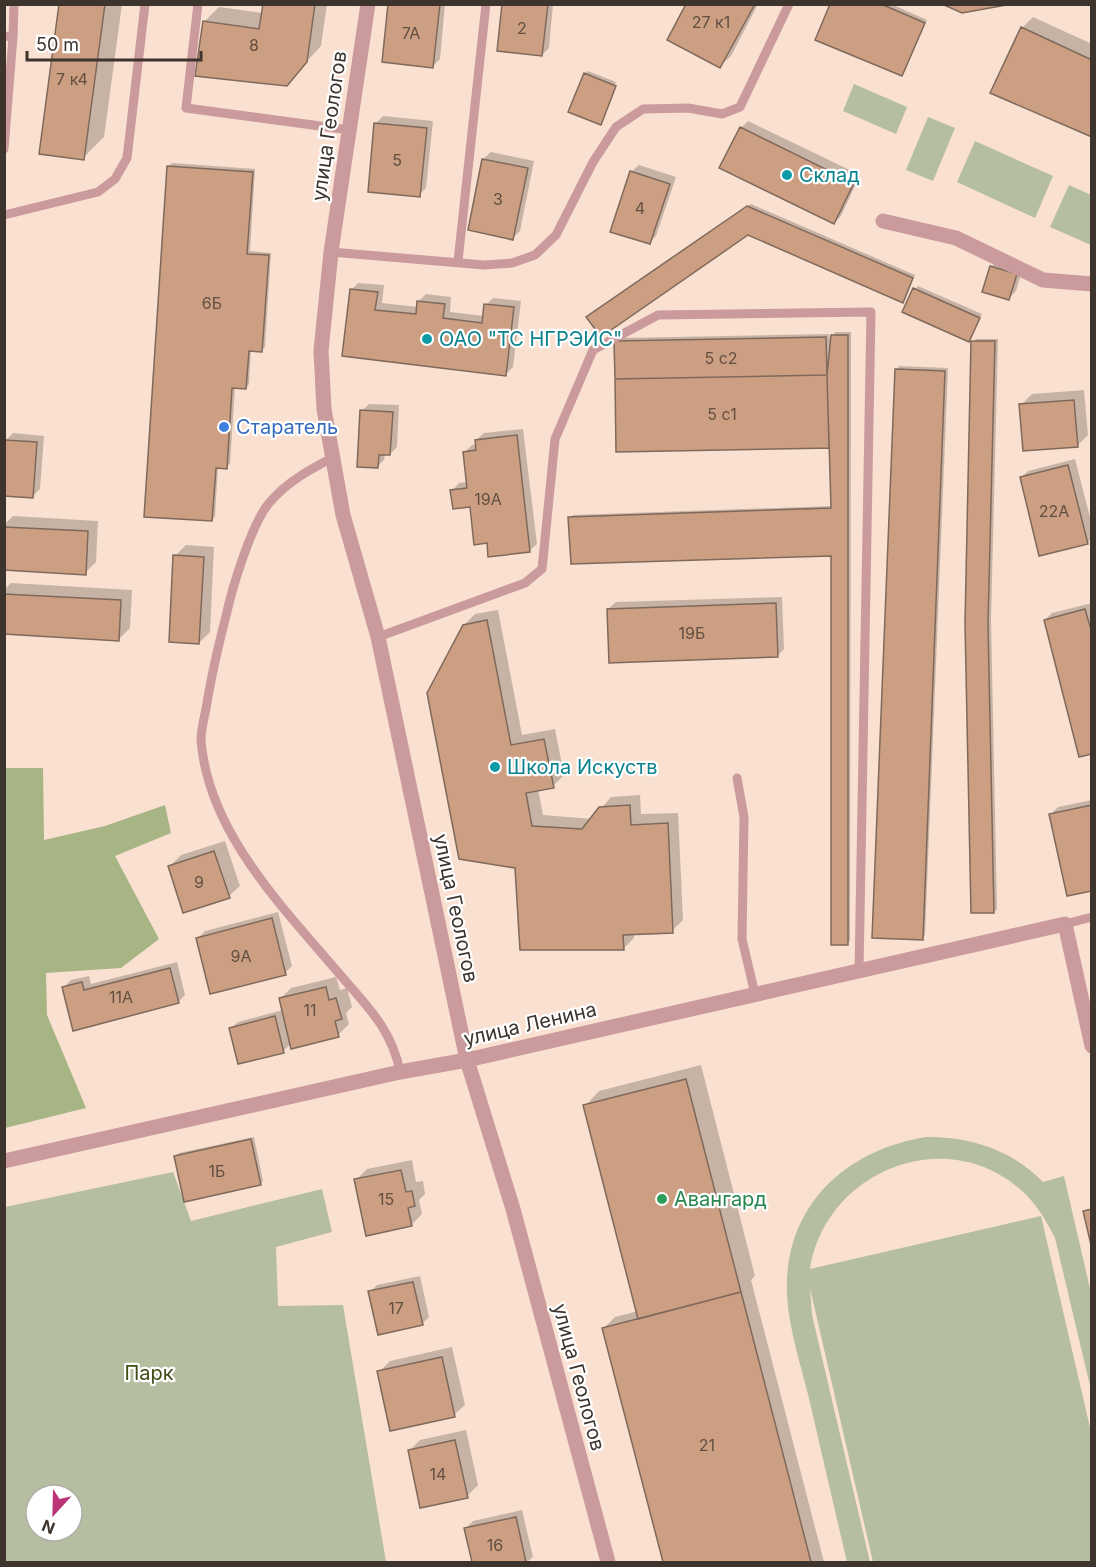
<svg xmlns="http://www.w3.org/2000/svg" width="1096" height="1567" viewBox="0 0 1096 1567" font-family="Inter,sans-serif">
  <rect width="100%" height="100%" fill="#f9e0d0"/>
  <path fill="#b5bea0" fill-rule="evenodd" d="M854,84l53,23 -11,27 -53,-23z
    M928,117l27,11 -22,53 -27,-11z
    M975,141l78,35 -18,42 -78,-36z
    M1069,185l22,10v50l-41,-18z
    M926,1137c44,0 85,12 117,45l21,-6 27,117v97l-36,-152c-9,-18 -19,-35 -34,-48 -76,-68 -196,-18 -211,79l231,-53 50,216v130h-218l-63,-274 2,27 58,247h-23c-12,-51 -24,-103 -36,-155 -8,-36 -22,-75 -24,-112 -4,-87 57,-145 139,-158z
    M173,1172l18,49 131,-32 10,43 -56,15 2,59 65,-1 43,257h-381v-355zM36,1495h36v36h-36z"/>
  <path fill="#a7b585" d="M4,768h39l1,72 61,-14 60,-21 6,28 -56,23 44,83 -38,29 -75,5 1,42 39,93 -81,20z"/>
  <path fill="#0003" d="M60,4h62l-18,133 -21,21z
    M264,4h63l-6,42 -35,38 -82,-62 15,-15 44,6z
    M390,4h55l-5,55 -7,7z
    M504,4h49l-4,44 -7,7z
    M688,4h70l-27,52 -11,10z
    M832,4h59l36,16 -22,51 -3,4z
    M1033,17l59,27v92l-70,-108z
    M588,71l28,11 -16,40 -15,-48z
    M383,116l50,5 -7,67 -7,7 -43,-72z
    M748,121l112,54 -19,41 -7,7 -93,-95z
    M491,152l43,9 -14,70 -7,7 -30,-79z
    M172,163l83,6 -5,82 21,2 -6,94 -3,3 -11,-1 -2,35 -3,4 -11,-1 -5,77 -4,3 -8,-1 -3,51 -4,3 -42,-353z
    M639,165l37,12 -20,59 -7,7 -18,-71z
    M751,204l164,71 -10,23 -3,3 -154,-67 -157,80z
    M998,260l25,7 -7,24 -7,7 -18,-31z
    M358,283l26,2 -2,18 36,4 1,-6 7,-7 25,3 -1,15 34,4 2,-11 7,-7 28,3 -8,66 -7,7 -163,-19 8,-65z
    M918,286l64,28 -14,26 -53,-51z
    M835,332h16l-1,608 -3,4 -15,-389 -262,-37 3,-3 259,-9 -2,-62 -2,2 -210,5 1,-113 210,-4 2,10z
    M976,339h22l-7,281 6,289 -3,3 -21,-570z
    M899,366l49,2 -23,567 -3,4 -26,-569z
    M1084,390l4,45 -11,11 -56,-41 11,-11z
    M369,404l30,1 -2,42 -7,7h-5l-1,6 -7,7 -15,-56z
    M523,429l14,115 -8,7 -41,-9 -17,-36 -19,-15 7,-8 9,-1 -3,-30 7,-7 5,-1 -1,-4 8,-7z
    M13,433l31,3 -4,53 -7,7 -29,-2 2,-54z
    M1075,459l17,66v13l-5,5 -66,-65 7,-7z
    M13,516l85,5 -2,41 -11,11 -81,-4v-44z
    M186,545l28,2 -4,85 -11,11 -24,-87z
    M11,583l121,7 -2,38 -11,11 -115,-6v-43z
    M782,597l2,52 -7,7 -169,-47 8,-7z
    M1092,603v149l-47,-132 7,-7z
    M498,610l24,125 33,-6 9,46 -11,11 -15,3 5,26 49,4 19,-22 29,-2 1,19 37,-1 5,107 -11,11 -38,2v5l-11,11 -107,-82 -52,-242 11,-11z
    M1092,800v89l-41,-75 7,-7z
    M225,841l15,45 -11,10 -59,-30 11,-11z
    M278,912l14,54 -7,7 -87,-35 7,-7z
    M177,962l8,33 -7,7 -104,27 -10,-42 7,-7 18,-4 2,8z
    M336,977l4,13 7,-2 5,19 -6,6 3,11 -11,11 -46,8 -9,8 -53,-22 8,-7 45,-12 -3,-11 11,-11z
    M701,1065l54,211 -4,4 73,282h-159l-61,-234 11,-11 23,-6 -53,-205 14,-15z
    M254,1137l9,44 -3,3 -84,-28 3,-3z
    M412,1160l4,22 7,-1 2,13 -6,6 3,14 -11,11 -55,-45 11,-11z
    M420,1276l9,41 -7,7 -52,-32 7,-7z
    M452,1347l13,58 -11,10 -75,-43 11,-11z
    M466,1430l12,55 -11,11 -58,-45 11,-11z
    M522,1510l11,47 -6,5h-53l-8,-34 7,-7z"/>
  <path fill="#cd9f82" stroke="#7f695b" stroke-width="1.5" d="M59,4h46l-21,156 -45,-6z
    M263,4h52l-8,58 -20,24 -92,-10 8,-55 56,8z
    M388,4h52l-7,64 -51,-6z
    M502,4h46l-6,52 -45,-5z
    M686,4h69l-35,64 -53,-28z
    M830,4h51l44,19 -23,53 -87,-36z
    M942,4h70l-50,9z
    M1021,27l71,33v77l-102,-44z
    M584,73l32,13 -15,39 -33,-13z
    M374,123l53,5 -7,69 -52,-5z
    M740,127l114,56 -20,41 -115,-56z
    M482,159l46,9 -15,72 -45,-10z
    M167,166l86,6 -6,82 22,1 -7,97 -13,-1 -3,38 -14,-1 -5,81 -11,-1 -4,53 -68,-4z
    M630,171l40,13 -20,60 -40,-12z
    M747,206l166,72 -10,25 -155,-68 -147,102 -15,-20z
    M990,266l27,8 -8,26 -27,-8z
    M913,288l67,30 -11,24 -67,-30z
    M350,289l28,3 -3,18 41,4 1,-13 28,3 -2,14 39,5 2,-19 30,3 -8,69 -164,-20z
    M831,335h17v610h-17v-389l-260,8 -3,-47 263,-9 -4,-133z
    M826,337l1,38 -212,4 -1,-38z
    M971,341h24l-7,283 6,289h-23l-6,-290z
    M895,369l50,2 -22,569 -51,-2z
    M827,375l2,73 -213,4 -1,-73z
    M1074,400l4,47 -55,4 -4,-47z
    M360,410l33,2 -3,43h-11l-1,13 -21,-1z
    M517,435l13,117 -42,5 -1,-14 -13,2 -4,-38 -17,2 -3,-19 17,-2 -4,-36 13,-2 -1,-10z
    M5,440l32,2 -4,56 -29,-2z
    M1068,465l20,79 -49,12 -19,-79z
    M4,527l84,4 -2,44 -82,-5z
    M173,555l31,2 -5,87 -30,-2z
    M4,594l117,6 -2,41 -115,-7z
    M776,603l2,54 -169,6 -2,-54z
    M1085,609l7,24v121l-13,3 -35,-137z
    M487,620l24,125 33,-6 10,49 -28,5 6,33 50,3 17,-22 31,-2 1,20 37,-2 5,110 -50,2 1,15h-104l-5,-82 -56,-9 -32,-166 36,-68z
    M1092,805v86l-25,5 -18,-82z
    M214,851l16,47 -47,15 -15,-47z
    M272,918l14,57 -76,19 -14,-56z
    M170,968l9,35 -106,28 -11,-44 20,-5 2,8z
    M326,987l3,13 7,-2 6,21 -7,2 4,16 -48,12 -12,-51z
    M275,1016l9,37 -46,11 -9,-36z
    M686,1079l55,213 -103,27 -55,-214z
    M251,1139l10,46 -77,17 -10,-46z
    M401,1170l5,22 6,-1 3,15 -7,2 4,18 -46,10 -12,-57z
    M1092,1209v40l-9,-38z
    M413,1282l10,43 -45,10 -10,-44z
    M741,1292l70,270h-148l-61,-234z
    M442,1357l13,60 -65,14 -13,-60z
    M455,1440l13,58 -48,10 -12,-58z
    M516,1517l10,45h-54l-8,-34z"/>
  <g fill="none" stroke-linecap="round" stroke-linejoin="round">
    <path stroke="#ca9a9c" stroke-width="9" d="M198,4l-12,104 164,22
      M4,36l9,1 1,-33
      M4,149l9,-112
      M4,215l94,-23 17,-13 12,-21 18,-154
      M331,252l153,13 28,-2 23,-8 21,-20 37,-73 23,-35 27,-18 45,-1 34,6 18,-7 49,-103
      M458,261l28,-257
      M332,458c-23,12 -45,24 -62,44 -18,20 -38,86 -44,114 -8,31 -15,61 -20,93 -2,9 -5,21 -5,31 7,91 79,164 135,230 28,33 56,58 64,102
      M378,637l147,-54 17,-14 13,-130 38,-89 65,-35 213,-3 -12,659
      M737,778l7,39 -2,122 13,55
      M1065,924l27,-7"/>
    <path stroke="#ca9a9c" stroke-width="15" d="M883,221l73,17 87,42 49,4
      M467,1060l598,-136 27,122"/>
    <path stroke="#ca9a9c" stroke-width="15" d="M368,4l-37,248 -10,99 3,58 19,106 35,122 89,423 46,149 95,353
      M4,1161l396,-89 67,-12"/>
  </g>
  <g fill="#0f9aa8" stroke="#fff" stroke-width="2">
    <circle cx="787" cy="175" r="6"/>
    <circle cx="427" cy="339" r="6"/>
    <circle cx="495" cy="767" r="6"/>
  </g>
  <circle fill="#3f7fe0" stroke="#fff" stroke-width="2" cx="224" cy="427" r="6"/>
  <circle fill="#2e9e5b" stroke="#fff" stroke-width="2" cx="662" cy="1199" r="6"/>
  <g text-anchor="middle" stroke-width="4.5" stroke-linejoin="round" paint-order="stroke">
    <g font-size="16" fill="#614f42">
      <text x="711" y="28">27 к1</text>
      <text x="522" y="34">2</text>
      <text x="411" y="39">7А</text>
      <text x="254" y="51">8</text>
      <text x="72" y="85">7 к4</text>
      <text x="397" y="166">5</text>
      <text x="498" y="205">3</text>
      <text x="640" y="214">4</text>
      <text x="212" y="309">6Б</text>
      <text x="721" y="364">5 с2</text>
      <text x="722" y="420">5 с1</text>
      <text x="488" y="505">19А</text>
      <text x="1054" y="517">22А</text>
      <text x="692" y="639">19Б</text>
      <text x="199" y="888">9</text>
      <text x="241" y="962">9А</text>
      <text x="121" y="1003">11А</text>
      <text x="310" y="1016">11</text>
      <text x="217" y="1177">1Б</text>
      <text x="386" y="1205">15</text>
      <text x="396" y="1314">17</text>
      <text x="707" y="1451">21</text>
      <text x="438" y="1480">14</text>
      <text x="495" y="1551">16</text>
    </g>
    <g font-size="20" fill="#3d342d" stroke="#fff">
      <text transform="translate(329 126) rotate(-82)" y="7">улица Геологов</text>
      <text transform="translate(456 908) rotate(78)" y="7">улица Геологов</text>
      <text transform="translate(530 1024) rotate(-13)" y="7">улица Ленина</text>
      <text transform="translate(579 1377) rotate(75)" y="7">улица Геологов</text>
    </g>
    <g font-size="20" fill="#0d838f" stroke="#fff" text-anchor="start">
      <text x="799" y="182">Склад</text>
      <text x="439" y="346">ОАО "ТС НГРЭИС"</text>
      <text x="507" y="774">Школа Искуств</text>
    </g>
    <g font-size="20" fill="#366cbe" stroke="#fff" text-anchor="start">
      <text x="236" y="434">Старатель</text>
    </g>
    <g font-size="20" fill="#27864d" stroke="#fff" text-anchor="start">
      <text x="674" y="1206">Авангард</text>
    </g>
    <g font-size="20" fill="#404d16" stroke="#fff">
      <text x="149" y="1380">Парк</text>
    </g>
  </g>
  <rect width="1096" height="1567" fill="none" stroke="#3d342d" stroke-width="12"/>
  <g transform="translate(54 1513) rotate(202)"><circle r="28" fill="#ffffff" stroke="#b1aeab" stroke-width="1.5"/>
  <path d="M0-4.5L10 22L0 15L-10 22Z" fill="#b93478"/>
  <text y="-9" font-size="16" font-weight="bold" text-anchor="middle" fill="#3d342d">N</text>
  </g>
  <path d="M27 51v9h174v-9" fill="none" stroke="#3d342d" stroke-width="3"/>
  <text x="36" y="51" font-size="18" fill="#3d342d" stroke="#ffffff" stroke-width="4.5" paint-order="stroke">50 m</text>
</svg>
